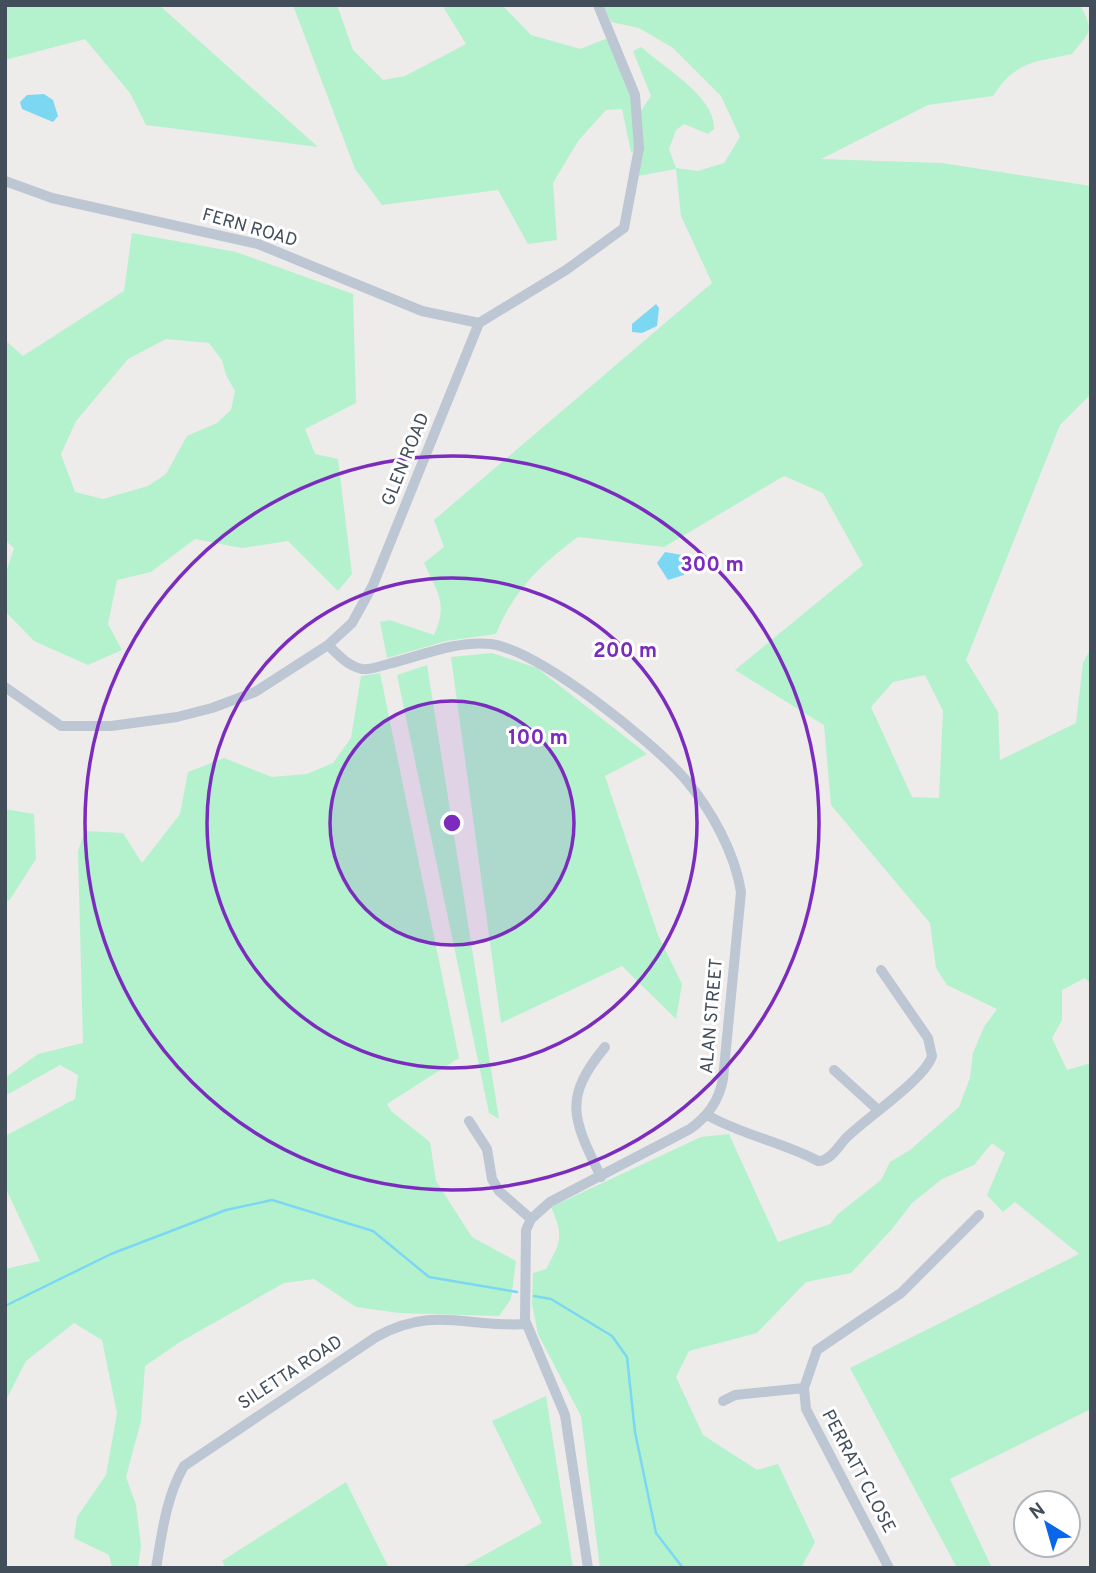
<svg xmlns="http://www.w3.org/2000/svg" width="1096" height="1573" viewBox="0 0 1096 1573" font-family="Overpass,sans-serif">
  <rect width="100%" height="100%" fill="#eeebeb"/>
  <path fill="#b3f2cd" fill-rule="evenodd" d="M5,5h154l159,142 -172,-22 -16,-32 -45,-54 -80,21z
    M293,5h44l16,45 30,30 22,-4 61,-32 -24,-39h60l29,30 49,14 28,-11 24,58 4,54 -5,2 -9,-43 -16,1 -28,31 -25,42 4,57 -29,4 -30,-54 -116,15 -27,-36z
    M603,5h477c15,27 10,26 -8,49 -37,8 -57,7 -79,42l-65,9 -107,54 121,4 149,23v208l-31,31 -94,235 32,52 2,48 76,-37 7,-60 8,-15v336l-6,-6 -23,12v30l-10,18 15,32 24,-7v346l-141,70 42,89h-35l-107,-200 229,-114 -64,-52 -12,10 -16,-17 18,-42 -13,-10 -18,22 -32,14 -30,24 -20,26 -41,44 -45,9 -49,51 -68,18 -13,26 27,58 54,35 21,-6 37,78 -14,26h-201l-19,-152 -43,-82 -6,-30 1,-31 13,-4c15,-27 18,-33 5,-62l150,-70 28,-3 49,108 52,-18 8,-10 43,-34 9,-18 20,-12 49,-43 11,-29 3,-25 11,-26 13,-18 -50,-24 -11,-17 -6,-45 -99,-118 -7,-80 -89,-55 128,-105 -40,-72 -39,-17 -120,71 -86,-10c-37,27 -65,54 -82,97l-50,7 -59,17 -7,-36 10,-2 44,15c14,-31 4,-42 -10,-72l20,-16 -10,-27 278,-237 -31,-67 -5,-47 -38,7v-61l13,-19 -18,-45 8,-4c22,20 75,50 73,82l-6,5 -24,-10 -8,6 -7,19 7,19 22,3 26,-8 16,-26 -19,-41 -48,-48 -34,-20 -28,-6zM925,675l18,36 -4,87 -27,-1 -41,-90 22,-25z
    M132,233l104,19 117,42 3,109 -51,26 10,25 23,5 14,115 -14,17 -50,-50 -46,7 -47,-9 -44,33 -34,8 -9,44 14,26 -34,15 -54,-24 -29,-30v-36l9,-27 -9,-8v-200l18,16 101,-65zM166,339l43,4 13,17 4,15 9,16 -4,19 -14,13 -30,13 -21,38 -18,12 -45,13 -28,-7 -14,-38 15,-33 52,-62z
    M492,653l45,15 110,86 -42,22 53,159 24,49 -6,35 -54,-53 -121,57 -50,-366z
    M427,665l72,454 -10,-6 -92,-438z
    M380,673l79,385 -72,46 4,7 39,31 6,39 36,56 44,24 -5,38 -12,17 -100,-3 -43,-6 -42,-28 -30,4 -104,59 -35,24 -4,55 -15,56 10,28 5,41 -3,22h-26l-3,-13 -35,-17 3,-21 29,-42 11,-62 -15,-73 -28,-17 -48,38 -21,41v-133l35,-8 -35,-74v-51l70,-37 3,-24 -18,-10 -55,31v-18l33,-24 45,-11 -5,-192 7,-20 38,2 19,30 38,-49 8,-42 36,-14 48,19 35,-3 26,-11 18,-25 10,-62z
    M5,809l29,5 2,45 -27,42 -4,-2z
    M546,1396l27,172h-112l81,-45 -50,-102z
    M346,1482l43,86h-163l-4,-7z"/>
  <path fill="#7cd7f3" d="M44,94l9,6 5,16 -5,6 -31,-13 -2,-7 7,-7z
    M656,304l3,4 -2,18 -15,7 -10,-1v-8z
    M665,552l17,3 2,20 -16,5 -11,-17z"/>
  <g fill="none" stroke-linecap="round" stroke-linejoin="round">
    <path stroke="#7cd7f3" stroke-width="2.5" d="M534,1296l17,3 61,37 15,21 8,75 21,101 27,35
      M5,1306l106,-52 115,-44 46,-10 101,31 56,46 88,15"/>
    <path stroke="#bcc7d3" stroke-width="10" d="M5,181l47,17 206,46 164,67 57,12
      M328,645c10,10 20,21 34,24 8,1 18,-3 26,-5 33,-8 69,-24 103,-20 49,7 161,97 194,135 26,30 50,74 56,113l-18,187c-4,22 -15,37 -33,50l-140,73 -19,17 -5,11 -1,90 40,95 23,153
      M5,687l56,39h50l66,-9 35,-9 43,-16 73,-47 24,-22 21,-38 106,-262 87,-53 58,-42 15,-80 -4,-53 -37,-90
      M834,1070l43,39
      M707,1115c35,20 75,27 111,46 12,0 20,-14 28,-23 20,-20 79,-59 86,-82l-4,-18 -47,-68
      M469,1121l18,28 5,30 7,12 32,28
      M601,1177c-28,-58 -39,-78 4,-130
      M723,1401l12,-6 69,-7
      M156,1568c6,-35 10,-71 28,-102l192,-129c58,-32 91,-9 150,-13
      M889,1568l-83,-159 -2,-21 13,-38 84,-57 78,-78"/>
  </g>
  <circle cx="452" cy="823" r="122" fill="#7b2cbf" fill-opacity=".12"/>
  <g fill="none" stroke="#7b2cbf" stroke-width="3.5">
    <circle cx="452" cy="823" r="122"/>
    <circle cx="452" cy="823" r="245"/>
    <circle cx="452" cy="823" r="367"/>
  </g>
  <g text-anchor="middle" stroke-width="6" stroke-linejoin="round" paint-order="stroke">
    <g font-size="18" fill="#424e5a" stroke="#fff">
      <text transform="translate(250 227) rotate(16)" y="6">FERN ROAD</text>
      <text transform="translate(405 459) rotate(-68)" y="6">GLEN ROAD</text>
      <text transform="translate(711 1016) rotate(-85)" y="6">ALAN STREET</text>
      <text transform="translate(290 1372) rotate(-33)" y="6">SILETTA ROAD</text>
      <text transform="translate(859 1471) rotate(62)" y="6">PERRATT CLOSE</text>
    </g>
  </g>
  <circle cx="452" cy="823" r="10" fill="#7b2cbf" stroke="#fff" stroke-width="3.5"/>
  <g font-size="21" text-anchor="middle" font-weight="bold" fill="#7b2cbf" stroke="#fff" stroke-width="6" stroke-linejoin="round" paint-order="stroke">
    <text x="712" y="571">300 m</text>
    <text x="625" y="657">200 m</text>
    <text x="538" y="744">100 m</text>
  </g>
  <rect width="1096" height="1573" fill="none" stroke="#424e5a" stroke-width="14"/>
  <g transform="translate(1047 1524) rotate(323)"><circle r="33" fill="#ffffff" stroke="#b3b8bd" stroke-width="2"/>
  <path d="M0-5L12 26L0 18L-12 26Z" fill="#0966ea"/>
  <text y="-10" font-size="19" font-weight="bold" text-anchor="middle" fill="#424e5a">N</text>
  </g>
</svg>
